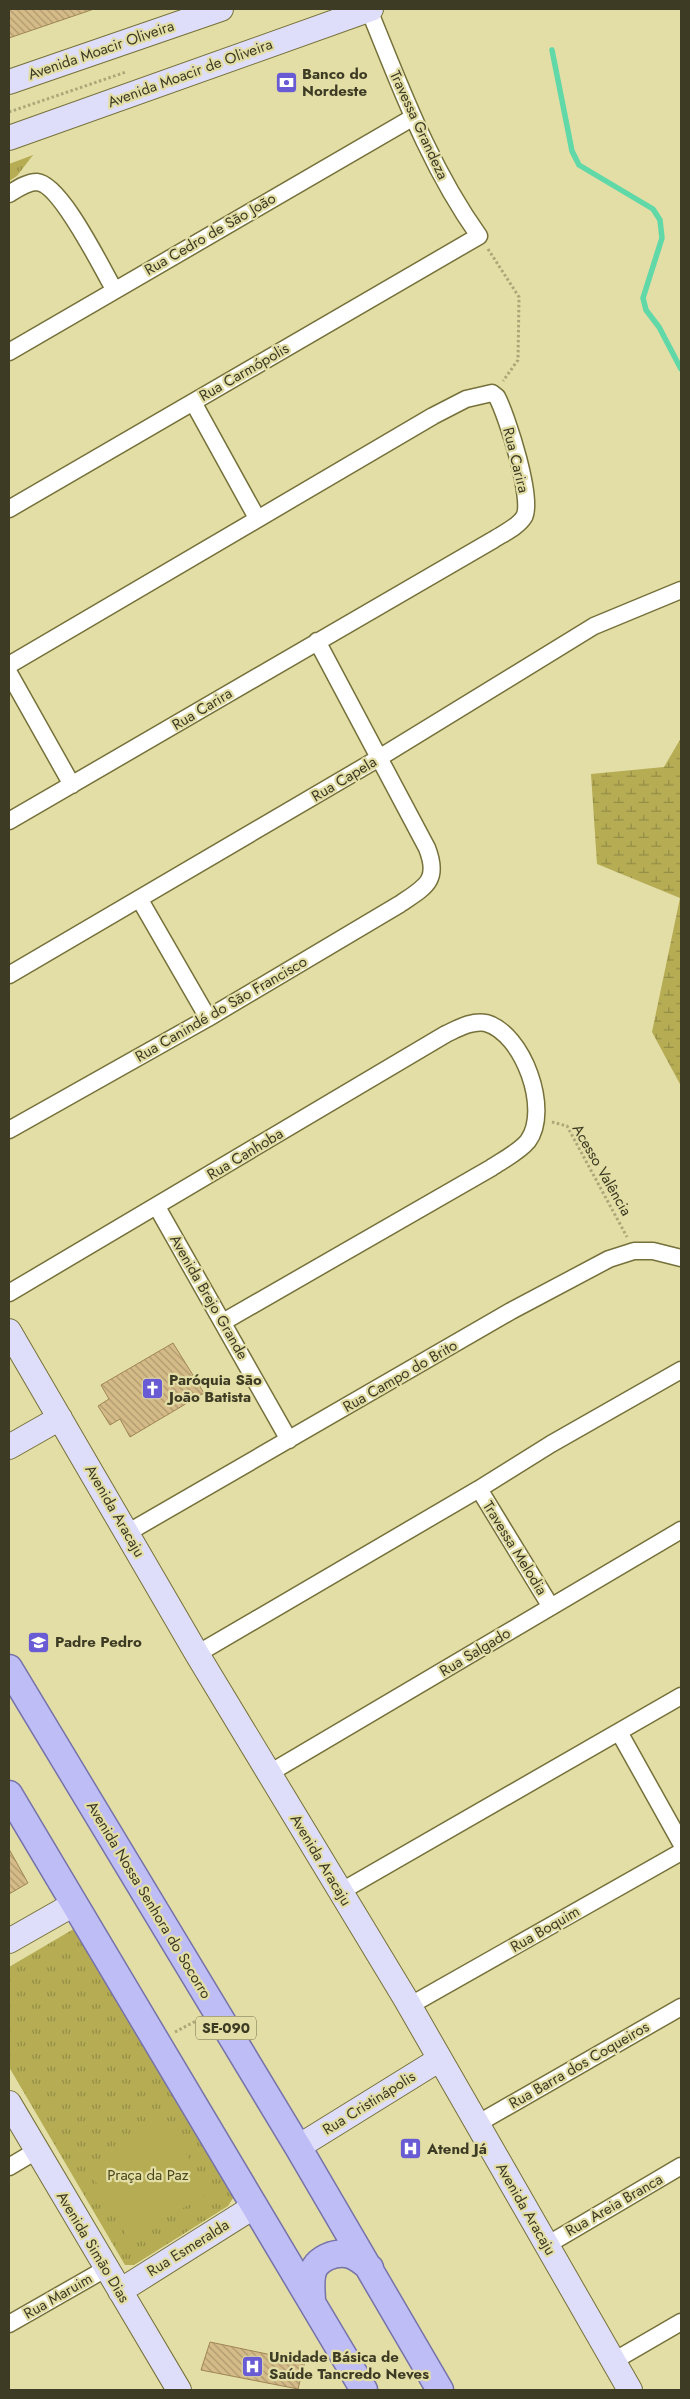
<svg xmlns="http://www.w3.org/2000/svg" width="690" height="2399" viewBox="0 0 690 2399" font-family="Jost,sans-serif">
  <defs>
    <pattern id="grass-tufts" width="24" height="20" patternUnits="userSpaceOnUse" patternTransform="scale(1.25)"><rect width="24" height="20" fill="#b5ac54"/><path d="M3 7l-1-3M5 7V3M7 7l1-3M15 17l-1-3M17 17v-4M19 17l1-3" fill="none" stroke="#948d45"/></pattern>
    <pattern id="wetland-marsh" width="20" height="14" patternUnits="userSpaceOnUse" patternTransform="scale(1.25)"><rect width="20" height="14" fill="#b5ac54"/><path d="M1 5h8M5 5V1M11 12h8M15 12V8" fill="none" stroke="#948d45"/></pattern>
    <pattern id="building-back-hatch" width="6" height="6" patternUnits="userSpaceOnUse" patternTransform="scale(1.25)"><rect width="6" height="6" fill="#d5bb87"/><path d="M-1 5l2 2M0 0l6 6M5-1l2 2" fill="none" stroke="#ae996e"/></pattern>
  </defs>
  <rect width="100%" height="100%" fill="#e3dea5"/>
  <path fill="url(#grass-tufts)" d="M33,155l-16,21 -8,5v-17z
    M77,1927l158,268 -7,11 -94,59h-9l-116,-198v-100z"/>
  <path fill="url(#wetland-marsh)" d="M681,738v348l-29,-54 28,-134 -83,-34 -6,-90 73,-7z"/>
  <path fill="#b5ac54" d="M167,2121l42,72 -80,46 -42,-72z"/>
  <g fill="none" stroke-linecap="round" stroke-linejoin="round">
    <path stroke="#60d8a7" stroke-width="5.5" d="M552,50l20,101 7,14 74,44 7,11 2,18 -19,60 3,12 13,17 22,42"/>
  </g>
  <path fill="url(#building-back-hatch)" stroke="#9f8654" d="M9,9h85l-85,29z
    M173,1343l31,50 -74,44 -10,-18 -10,6 -12,-19 11,-7 -8,-14z
    M9,1849l19,34 -19,11z
    M210,2342l95,20 -7,27 -97,-19z"/>
  <g fill="none" stroke-linecap="round" stroke-linejoin="round">
    <defs>
      <path id="street" d="M9,194c8,-5 18,-12 28,-12 24,2 64,85 77,107
        M9,352l403,-234
        M193,402l64,116
        M9,509l470,-273c-50,-70 -78,-148 -110,-226
        M9,665l424,-249 33,-17 26,-6 5,4c10,19 37,103 27,120 -6,10 -22,17 -31,23l-484,281
        M9,673l63,112
        M140,900l68,118
        M9,975l370,-217 215,-132 87,-36
        M9,1130l199,-112 192,-114c25,-17 40,-23 27,-56l-110,-207
        M157,1207l132,233
        M9,1293l437,-259c11,-5 26,-14 40,-11 37,10 65,87 42,118 -9,11 -25,19 -37,27l-268,154
        M479,1489l72,118
        M127,1533l384,-222 98,-52 25,-8h19l28,7
        M197,1654l282,-165 72,-45 130,-74
        M619,1732l62,111
        M268,1774l413,-244
        M340,1892l341,-196
        M409,2006l272,-154
        M477,2124l204,-117
        M9,2167l27,-16
        M547,2245l134,-79
        M9,2324l98,-56
        M612,2362l69,-40"/>
      <path id="secondary" d="M9,82l212,-73
        M9,138l362,-129
        M9,1331l188,323 208,344 225,392
        M9,1447l51,-29
        M9,1941l65,-37
        M9,2103l170,287
        M298,2147l142,-88
        M120,2291l135,-85"/>
      <path id="primary" d="M9,1668l289,479 142,243
        M9,1794l355,596
        M312,2302c0,-11 -3,-25 3,-35 3,-5 8,-8 12,-10 19,-8 29,-1 43,11"/>
    </defs>
    <use href="#street" stroke="#76713b" stroke-width="19"/>
    <use href="#secondary" stroke="#76713b" stroke-width="26"/>
    <use href="#primary" stroke="#7673a9" stroke-width="29"/>
    <path stroke="#aba779" stroke-width="3" stroke-dasharray="2.5 2.5" stroke-linecap="butt" d="M9,112l117,-40
      M488,249l31,48 -1,63 -15,21
      M552,1122l15,4 60,111
      M175,2032l21,-11"/>
    <use href="#street" stroke="#fff" stroke-width="16"/>
    <use href="#secondary" stroke="#dfdefa" stroke-width="24"/>
    <use href="#primary" stroke="#bfbdf6" stroke-width="26"/>
  </g>
  <defs>
    <symbol id="bank-square" viewBox="-11 -11 22 22"><rect x="-9" y="-9" width="18" height="18" rx="4" fill="#695bd4" stroke="#e3dea5"/><path d="M-6-4H6V4H-6ZM0-2.3a2.3 2.3 0 1 0 0 4.6a2.3 2.3 0 1 0 0-4.6Z" fill="#fff"/></symbol>
    <symbol id="church-square" viewBox="-11 -11 22 22"><rect x="-9" y="-9" width="18" height="18" rx="4" fill="#695bd4" stroke="#e3dea5"/><path d="M-1.2-6h2.4v3.5h3.3v2.4h-3.3V6h-2.4V-.1h-3.3v-2.4h3.3Z" fill="#fff"/></symbol>
    <symbol id="school-square" viewBox="-11 -11 22 22"><rect x="-9" y="-9" width="18" height="18" rx="4" fill="#695bd4" stroke="#e3dea5"/><path d="M0-5L7-2L0 1L-7-2ZM-4 1L0 2.5L4 1V4Q0 6-4 4Z" fill="#fff"/></symbol>
    <symbol id="hospital-square" viewBox="-11 -11 22 22"><rect x="-9" y="-9" width="18" height="18" rx="4" fill="#695bd4" stroke="#e3dea5"/><path d="M-5-5h3v3.5h4V-5h3V5h-3V1.5h-4V5h-3Z" fill="#fff"/></symbol>
  </defs>
  <g fill-rule="evenodd">
    <use href="#bank-square" x="274" y="70" width="25" height="25"/>
    <use href="#church-square" x="140" y="1376" width="25" height="25"/>
    <use href="#school-square" x="26" y="1630" width="25" height="25"/>
    <use href="#hospital-square" x="398" y="2136" width="25" height="25"/>
    <use href="#hospital-square" x="240" y="2354" width="25" height="25"/>
  </g>
  <g text-anchor="middle" stroke-width="4.5" stroke-linejoin="round" paint-order="stroke">
    <rect fill="#e3dea5" stroke="#6f6c4b" stroke-width="1" x="196" y="2016.5" width="60" height="23" rx="4"/>
    <g font-size="14" font-weight="bold" fill="#3d3b24">
      <text x="226" y="2033">SE-090</text>
    </g>
    <g font-size="15" fill="#3d3b24" stroke="#e3dea5">
      <text transform="translate(101 50) rotate(-19)" y="5">Avenida Moacir Oliveira</text>
      <text transform="translate(190 73) rotate(-20)" y="5">Avenida Moacir de Oliveira</text>
      <text transform="translate(419 125) rotate(65)" y="5">Travessa Grandeza</text>
      <text transform="translate(210 234) rotate(-30)" y="5">Rua Cedro de São João</text>
      <text transform="translate(244 372) rotate(-30)" y="5">Rua Carmópolis</text>
      <text transform="translate(516 460) rotate(76)" y="5">Rua Carira</text>
      <text transform="translate(202 709) rotate(-31)" y="5">Rua Carira</text>
      <text transform="translate(344 779) rotate(-31)" y="5">Rua Capela</text>
      <text transform="translate(221 1009) rotate(-30)" y="5">Rua Canindé do São Francisco</text>
      <text transform="translate(245 1154) rotate(-31)" y="5">Rua Canhoba</text>
      <text transform="translate(602 1170) rotate(60)" y="5">Acesso Valência</text>
      <text transform="translate(209 1297) rotate(60)" y="5">Avenida Brejo Grande</text>
      <text transform="translate(400 1376) rotate(-30)" y="5">Rua Campo do Brito</text>
      <text transform="translate(115 1511) rotate(60)" y="5">Avenida Aracaju</text>
      <text transform="translate(515 1548) rotate(58)" y="5">Travessa Melodia</text>
      <text transform="translate(475 1652) rotate(-31)" y="5">Rua Salgado</text>
      <text transform="translate(321 1860) rotate(59)" y="5">Avenida Aracaju</text>
      <text transform="translate(149 1900) rotate(59)" y="5">Avenida Nossa Senhora do Socorro</text>
      <text transform="translate(545 1929) rotate(-30)" y="5">Rua Boquim</text>
      <text transform="translate(579 2065) rotate(-30)" y="5">Rua Barra dos Coqueiros</text>
      <text transform="translate(369 2103) rotate(-32)" y="5">Rua Cristinápolis</text>
      <text transform="translate(614 2205) rotate(-30)" y="5">Rua Areia Branca</text>
      <text transform="translate(526 2209) rotate(60)" y="5">Avenida Aracaju</text>
      <text transform="translate(93 2247) rotate(59)" y="5">Avenida Simão Dias</text>
      <text transform="translate(188 2248) rotate(-32)" y="5">Rua Esmeralda</text>
      <text transform="translate(58 2296) rotate(-30)" y="5">Rua Maruim</text>
    </g>
    <g font-size="15" font-weight="bold" fill="#3d3b24" stroke="#e3dea5" text-anchor="start">
      <text x="302" y="79">Banco do<tspan x="302" dy="17">Nordeste</tspan></text>
      <text x="169" y="1385">Paróquia São<tspan x="169" dy="17">João Batista</tspan></text>
      <text x="55" y="1647">Padre Pedro</text>
      <text x="427" y="2154">Atend Já</text>
      <text x="269" y="2362">Unidade Básica de<tspan x="269" dy="17">Saúde Tancredo Neves</tspan></text>
    </g>
    <g font-size="15" fill="#4b471a" stroke="#e3dea5">
      <text x="148" y="2180">Praça da Paz</text>
    </g>
  </g>
  <rect width="690" height="2399" fill="none" stroke="#3d3b24" stroke-width="20"/>
</svg>
